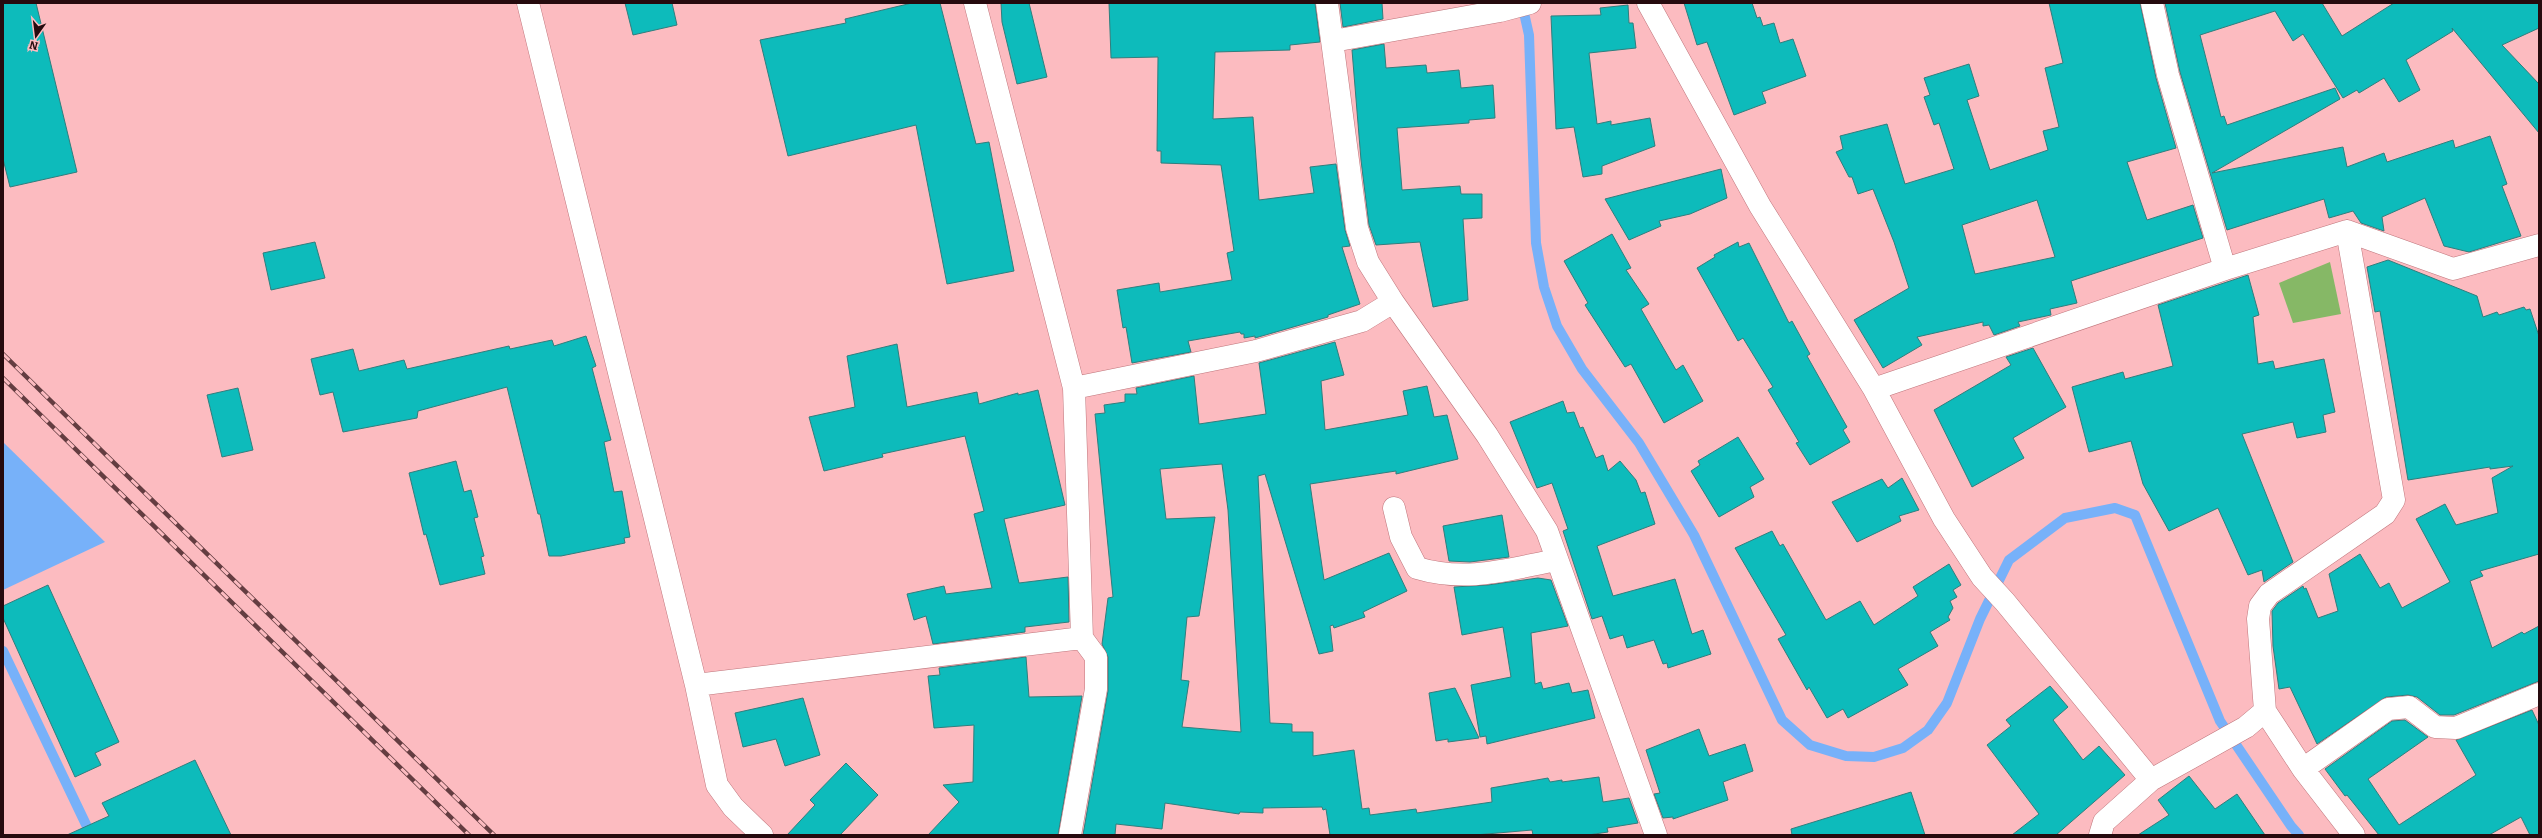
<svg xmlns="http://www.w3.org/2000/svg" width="2542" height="838" viewBox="0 0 2542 838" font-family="Bitter,serif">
  <rect width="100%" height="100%" fill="#fcbbc0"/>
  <path fill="#86b866" d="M2330,262l11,52 -48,9 -14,-40z"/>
  <path fill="#77b1f9" d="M3,442l102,100 -102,48z"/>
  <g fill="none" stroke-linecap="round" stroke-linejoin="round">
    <path stroke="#77b1f9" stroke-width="10" d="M1522,4l7,31 7,208 8,44 13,39 25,43 57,74 55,92 88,185 28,25 36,11 28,1 29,-9 25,-18 19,-27 33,-84 29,-59 56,-42 50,-10 20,7 85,206 71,105 8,9
      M3,651l88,184"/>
  </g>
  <path fill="#0dbbbb" stroke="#307e7d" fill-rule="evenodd" d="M3,3h33l41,169 -67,15 -7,-28z
    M625,3h47l5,22 -44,10z
    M912,3h28l36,141 13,-2 25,129 -67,13 -31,-159 -128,31 -28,-116 86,-17 -1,-4z
    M1001,3h28l18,74 -30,7 -15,-62z
    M1109,3h206l5,39 -30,3v5l-75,2 -2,67 40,-2 6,83 55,-7 -4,-26 26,-3 9,66 5,16 -8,1 18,57 -32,11v2l-73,21v-2l-11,2v-4h-3l-1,-2 -52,9 3,11 -59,11 -6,-36 -3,1 -6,-38 42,-7 1,9 72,-12 -5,-27 7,-2 -13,-86 -60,-2v-12h-4l1,-94 -47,1z
    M1340,3h42l1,16 -40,8z
    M1684,3h68l5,15 3,-1 3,9 11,-3 6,20 13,-4 13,37 -44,16 4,11 -32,12 -27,-73 -10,3z
    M2049,3h91l16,75 20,70 -49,14 20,58 46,-15 10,33 -132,43 6,22 -27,6 1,6 -33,7 2,4 -26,9 -5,-10 -6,1v-4l-66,15 5,8 -39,23 -29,-48 55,-32 -15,-46 -21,-53 -15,5 -6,-17h-3l-13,-25 7,-3 -3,-13 47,-12 18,60 49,-15 -15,-46 -5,2 -10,-28 6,-2 -6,-17 45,-14 10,32 -12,4 23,70 58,-20 -5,-19 16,-4 -14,-59 18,-5zM2037,200l18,57 -80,17 -13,-49z
    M2165,3h157l20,33 52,-33h145v25l-37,17 37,39v49l-87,-105 1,3 -47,29 14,30 -21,12 -15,-24 -25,15 -2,-3 -14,8 -40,-64 -10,7 -18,-30 -75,24 21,82 3,-1 3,9 108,-37 5,11 -128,74 131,-26 4,20 37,-14 3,9 66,-22 2,8 35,-12 17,48 -5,2 19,50 -52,16 -25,-6 -19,-48 -43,19 2,14 -23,-8 -8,-12 -24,7 -5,-19 -97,31 -47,-158z
    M1628,5l1,18h4l3,25 -47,5 8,71 14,-3v4l39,-7 5,28 -53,20v8l-19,3 -9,-50 -18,2 -5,-113 50,-1 -1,-7z
    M1384,44l2,24 40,-3 1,8 32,-3 2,18 32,-3 2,33 -26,2v3l-72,5 5,62 58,-4 1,8h21v24l-19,1 5,81 -35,7 -13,-65 -44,3 -7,-20 -8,-65 -9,-110z
    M1721,169l6,29 -37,16 -31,7 2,5 -32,14 -24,-41z
    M1612,234l19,34 -5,2 23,34 -8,5 35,61 7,-5 20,36 -39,22 -33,-59 -6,3 -40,-62 3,-2 -24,-42z
    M315,242l10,36 -54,12 -8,-37z
    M1738,242l1,5 10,-4 40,80 3,-2 18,33 -3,2 40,71 -4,3 7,12 -40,23 -14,-22 3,-1 -31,-52 5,-3 -30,-49 -5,3 -41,-73 18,-11 -1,-2z
    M2388,260l89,36 6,21 14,-5 2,3 25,-8 2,3 4,-1 9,27v218l-59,17 3,5 -13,5 22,67 30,-16 2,2 15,-8v55l-85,34h-14l-23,-18 -9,-2 -22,2 -69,47 -27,-57 -11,2 -6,-43 -1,-35 6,-8 25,-17 1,3 2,-1 12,30 20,-7 -9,-37 31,-20 20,34 9,-5 13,25 48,-26 -34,-63 29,-15 11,21 42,-12 -6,-35 21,-12 -23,3v-2l-82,13 -28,-169 -5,1 -8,-45z
    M2248,275l11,40 -6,2 5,47 15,-3 2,8 49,-10 11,53 -12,3 3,17 -29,6 -4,-16 -51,12 51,128 -29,20 -2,-12 -14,5 -30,-67 -49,23 -26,-47 -12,-43 -42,11 -17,-65 51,-15 2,7 48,-13 -15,-61z
    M586,336l10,30 -4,2 19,72 -7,2 10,50 8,-1 8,46 -6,1 1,5 -64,13h-12l-9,-42h-2l-31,-127 -89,24 -1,7 -74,14 -10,-40 -13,3 -9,-36 42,-10 6,22 45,-11 3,9 102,-23 1,3 42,-9 2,6z
    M1335,342l9,33 -23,6 4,49 83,-15 -5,-24 24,-5 7,31 13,-2 11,44 -62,15v-3l-86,13 14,96 65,-27 18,38 -44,21 2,5 -31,11 -1,-3 -3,1 3,25 -14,3 -54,-180 -7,2 12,247 22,1v8h21v24l41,-6 8,59 7,-1 1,7 46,-6 1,4 75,-11 -1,-14 57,-10 2,4 12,-2v2l37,-5 4,25 26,-4 9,25 -31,5 1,4 -20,3h-55l-1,-5 -57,5h-145l-4,-26 -3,1 -1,-3 -59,1v5l-23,-1 -1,2 -74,-11 -3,26 -46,-5 -1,11h-32l25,-144v-34l-6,-13 6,-46 5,-1 -18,-183 10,-1 -1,-8 21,-3v-8h12l-1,-6 58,-12 5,48 67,-10 -7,-51zM1222,464l6,46 13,222 -59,-5 7,-46 -8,-1 6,-63 12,-1 16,-99 -49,2 -6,-50z
    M897,344l10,63 70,-15 2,12 39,-11v2l20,-5 27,115 -61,14 15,64 49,-6 1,45 -44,5v5l-92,12 -7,-28 -12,4 -7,-26 37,-8 2,8 46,-6 -18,-74 10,-3 -19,-75 -83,18 1,3 -59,14 -15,-54 46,-10 -8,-51z
    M2033,348l33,59 -53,31 11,20 -52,29 -38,-77 77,-45 -5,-8z
    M238,388l15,62 -31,7 -15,-62z
    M1563,401l4,12 7,-1 6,16 3,-1 13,31 7,-3 5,16 12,-10 16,19 5,13 4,-1 10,32 -58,22 16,50 62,-17 17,55 11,-4 8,24 -43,14 -1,-5 -4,1 -9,-24 -27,8 -4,-13 -13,4 -8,-23 -10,3 -29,-88 5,-2 -16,-46 -15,5 -27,-66z
    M1738,437l26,42 -14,8 4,10 -35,20 -28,-46 9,-6 -2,-4z
    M456,461l8,31 7,-2 7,27 -4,1 10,38 -3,1 4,17 -45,11 -14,-51 -2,1 -15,-62z
    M1902,478l17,32 -20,6 2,5 -44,21 -25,-40 50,-23 6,9z
    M1502,515l7,42 -39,5 -21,-1 -6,-35z
    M1772,531l8,15 3,-2 43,76 34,-19 14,24 44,-29 -5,-9 36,-23 12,21 -8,5 4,7 -7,4 3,7 -5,9 2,3 -20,12 8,14 -40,23 10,16 -60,33 -5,-9 -16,9 -18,-31 -2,3 -29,-51 8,-4 -51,-87z
    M1538,578l13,2 17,46 -37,7 4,51 6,-2 2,7 26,-6 3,10 16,-3 7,28 -108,26 -1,-8 -6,1 -9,-52 40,-8 -8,-50 -41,8 -8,-48 34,-2z
    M48,585l71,157 -24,11 6,12 -26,12 -72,-159v-12z
    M1026,657l3,40 53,-1 -24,139h-130l31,-33 -16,-17 30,-3 1,-57 -40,3 -6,-52 12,-1 -1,-7z
    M2050,686l18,21 -15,13 30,40 16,-14 26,29 -69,60h-44l27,-21 -52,-69 24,-19 -5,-6z
    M1455,688l24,50 -31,4v-3l-12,2 -7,-48z
    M803,698l17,57 -35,11 -9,-27 -33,8 -8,-34z
    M2532,710l7,15v110h-9l-9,-18 -32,18h-110l-32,-40 -2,1 -20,-27 67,-48 13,-1 23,17 -60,42 31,46 77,-50 -20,-35z
    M1699,729l10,27 36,-12 8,27 -30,11 5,18 -55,19v-2l-10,1 -9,-24 6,-1 -14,-43z
    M195,760l36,75h-164l42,-19 -7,-13z
    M846,763l32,32 -38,40h-53l28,-30 -5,-5z
    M2189,776l26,33 22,-15 28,41h-127l31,-20 -11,-15z
    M1911,792l14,43h-133l-1,-6z"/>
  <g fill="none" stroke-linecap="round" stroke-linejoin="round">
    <defs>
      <path id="street" d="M528,3l168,682 21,100 16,22 29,28
        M1327,3l30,225 11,34 25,40 94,133 60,96 109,304
        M1648,3l112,203 114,183 70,130 38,58 23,25 146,178
        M2152,3l16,72 57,194
        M1333,41l167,-30 30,-8
        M2347,231l47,269 -9,14 -116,80 -9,12 -2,13 7,92 38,58 51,66
        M1074,388l182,-37 106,-30 31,-19
        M1874,389l351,-120 122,-38 106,38 86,-24
        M1394,508l7,29 16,31c50,15 91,1 140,-8
        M696,685l386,-47 -8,-250 -99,-385
        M2303,769l85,-60 21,-2 26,20 21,1 83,-34
        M1070,835l26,-146v-32l-14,-19
        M2100,835l4,-13 47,-42 95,-53 19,-16"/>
    </defs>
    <use href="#street" stroke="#bf757b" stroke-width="23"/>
    <use href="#street" stroke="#fff" stroke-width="22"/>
    <defs>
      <path id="rail" d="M3,354l491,481
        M3,378l466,457"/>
    </defs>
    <use href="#rail" stroke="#643d41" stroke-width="4.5"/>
    <use href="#rail" stroke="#fcbbc0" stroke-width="3" stroke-dasharray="9" stroke-linecap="butt"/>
  </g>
  <rect width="2542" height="838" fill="none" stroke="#260a0e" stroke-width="8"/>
  <g transform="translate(36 36) rotate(194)" stroke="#fcbbc0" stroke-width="3" paint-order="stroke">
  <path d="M0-3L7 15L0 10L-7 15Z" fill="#260a0e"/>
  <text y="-6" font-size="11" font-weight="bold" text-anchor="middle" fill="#260a0e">N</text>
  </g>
</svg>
